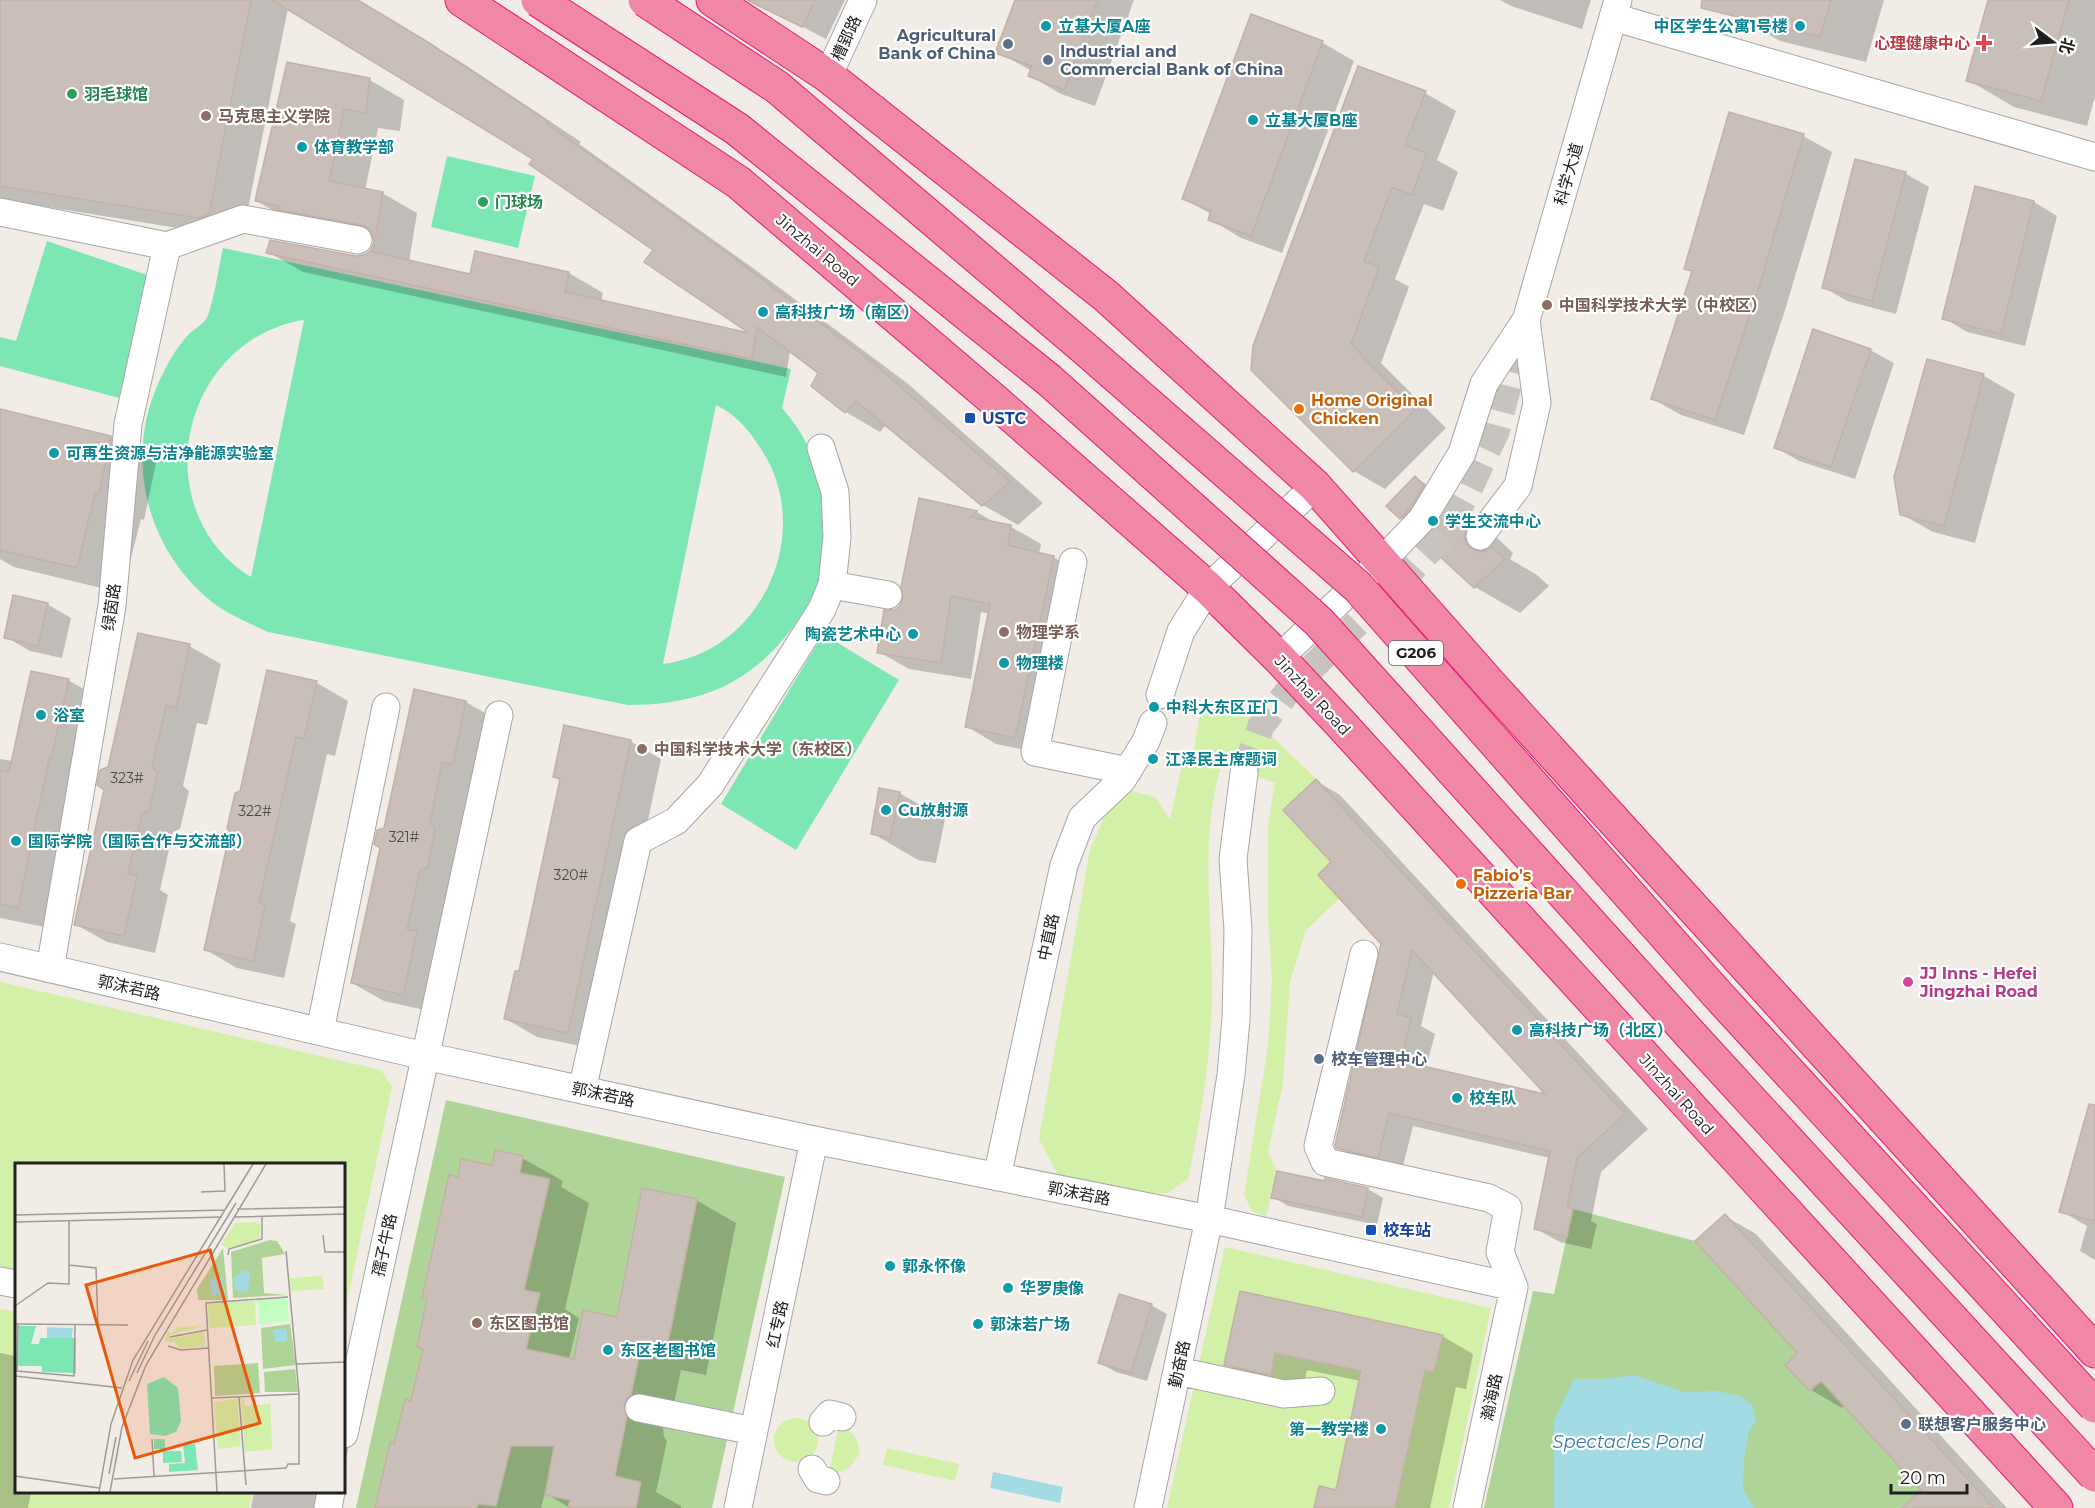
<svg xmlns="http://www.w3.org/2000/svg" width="2095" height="1508" viewBox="0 0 2095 1508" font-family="Montserrat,'Noto Sans SC',sans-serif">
  <rect width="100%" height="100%" fill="#f1ece6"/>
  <path fill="#d2f0a7" d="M1204,704l50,15 62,60 -33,31 48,52 -13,13 22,23 -34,32 -16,52 -7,101 -15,69 9,19 -11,46 -14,-6 -8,-16 24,-149 4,-66 -4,-62v-93l7,-42 -53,-19c-22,69 -11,142 -10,213 1,69 -10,135 -24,202l-20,14h-17l-92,-16 -20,-38 51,-289 18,-42 24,-17 23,6 15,23 13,-60h9l7,-40z
    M0,982l381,88 11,17 -48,229v-152h-328v105l-16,-3z
    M1225,1247l266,61 -42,200h-282z
    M0,1309l16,3v180h237l-4,16h-249z
    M774 1440a22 22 0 1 1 44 0a22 22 0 1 1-44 0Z
    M839,1425c14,5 18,13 21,27 -8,15 -14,22 -31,20z
    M887,1448l72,16 -4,17 -72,-16z"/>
  <path fill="#afd497" d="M446,1100l339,77 -73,331h-356z
    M1573,1209l122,32 102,112 -11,12 24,26 11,-10 100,109 -3,18h-434l49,-217 21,3z"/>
  <path fill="#7de7b3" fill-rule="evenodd" d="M447,156l88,20 -17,72 -87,-21z
    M47,241l106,36 -34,121 -119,-32v-29l16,4z
    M223,248l568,121 -9,39c33,37 46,81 42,130 -2,12 -1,25 -4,37 -5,19 -15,36 -27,52 -43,58 -95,78 -165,78l-360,-73c-19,-9 -39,-17 -56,-30 -65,-52 -88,-142 -54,-218 8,-18 17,-35 31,-50 5,-5 13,-9 17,-15 6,-8 14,-58 17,-71zM304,320l-53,257c-88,-54 -82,-184 2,-238 15,-9 34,-17 51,-19zM716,405c18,8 33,25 43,41 58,82 5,206 -96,218z
    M823,634l76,46 -103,170 -75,-46z"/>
  <path fill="#a2dbe3" d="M1634,1375l50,17 33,-1 23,5 13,10 3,15 -7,11 -5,28 -1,30 11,18h-200v-87l20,-42h31z
    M993,1472l70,15 -3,16 -70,-15z"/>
  <path fill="#0003" fill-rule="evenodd" d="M0,0h355l106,62 120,80 -2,2 178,127 150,112 136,120 -25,22 -35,-20 -96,-81 -7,8 -34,-20 -26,-39 -30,-23 -4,27 -483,-105 -35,-20 88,5 8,-1 7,-4 4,-12 -60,-11 -24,-8 -34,-20 113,-121 34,20 -4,31 -22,-3 -13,62 17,3 35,20 -8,49 62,14 98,-3 34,20 -2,9 155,34 -101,-86 -119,-91 -248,-151 -45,226 -10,3 -210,-34 -1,5 -22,-4z
    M771,0h74l-19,39 -59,-31z
    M1017,0h117l-39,106 -34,-12 -31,-18 2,-5 -35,-19z
    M1500,0h91l-9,29 -71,-23z
    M1738,0h146l-18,62 -86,-21 -46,-26z
    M1990,0h105v96l-8,30 -73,-19 -46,-27z
    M1252,16l71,27 31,18 -72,192 -41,-15 -31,-19 1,-5 -27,-15z
    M1425,93l31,18 -19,49 21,12 -15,39 -19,-7 -29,75 14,8 -28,76 65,65 -61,61 -31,-18 -99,-124z
    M1803,136l29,16 -46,155 -42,128 -63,-20 -28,-16 40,-126 -8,-5z
    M1906,174l23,13 -33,127 -49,-13 -24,-14z
    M1976,188l58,14 23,14 -32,130 -58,-14 -23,-14z
    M1870,350l24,13 -39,116 -56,-18 -24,-14z
    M1928,361l56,15 31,18 -40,149 -42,-11 -32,-18z
    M0,411l111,26 45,26 -12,57 -3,-1 -19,74 -108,-26 -14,-8z
    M1415,478l46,26 8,8 -4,6 29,17 19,18 -3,6 27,16 12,11 -29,27 -45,-26 -44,-52 -30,-17 -13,-12z
    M920,500l57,12 20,12 14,3 30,17 -2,10 14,3 30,18 -38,179 -49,-10 -30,-18 24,-112 -9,-2 -10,67 -62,-10 -30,-17 15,-41 7,-4 4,-8z
    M47,604l24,14 -9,40 -32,-7 -24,-14z
    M189,646l32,18 -14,61 -10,-2 -14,63 6,5 -9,38 -7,3 -13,58 8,5 -13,58 -48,-11 -32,-18 34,-156z
    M68,680l42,24 -50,226 -60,-12v-159l13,2z
    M317,683l31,18 -13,55 -8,-2 -37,167 6,3 -12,54 -47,-10 -31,-18 35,-158z
    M466,702l31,18 -63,292 -50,-11 -32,-18 33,-153z
    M630,741l31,18 -62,291 -62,-13 -31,-18 14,-46 41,-193 -6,-4z
    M1316,781l24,14 308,334 -47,43 -10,49 6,3 -6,25 -31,-7 -24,-13 14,-71 -137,-32 -11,44 -40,-9 -25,-14 46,-204 -50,-81zM1434,971l116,125 -124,-28 9,-34 -14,-8z
    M899,793l46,26 -9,44 -18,-3 -46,-27z
    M2095,1106v154l-15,-9 7,-25 -26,-15z
    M522,1158l41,23 -2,6 28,16 -24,106 14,9 -10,41 6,1 43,-41 78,-119 40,23 -30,152 -25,-5 -10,48 -8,10 1,9 3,4 -11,51 25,14v2h-111l-25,-15 -4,15h-164l18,-62 17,-44 12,-52 -6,-3 10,-47 -4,-2 35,-119z
    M1327,1180l41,9 15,9 -6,27 -89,-19 -15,-9 53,-14z
    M1725,1216l31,18 251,274h-87l3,-18 -78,-85 -3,3 -31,-18 -11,-37z
    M1241,1293l201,43 31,18 -7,35 -10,-2 -26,121h-114l21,-17 24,-110 -54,-11 -5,22 -45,-10 -31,-18z
    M1151,1305l16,9 -20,67 -31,-9 -16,-9z
    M0,1353l16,3v136h15l-3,16h-28z
    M344,1430l7,5 -7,35z
    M254,1492h66l-3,16h-66z"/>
  <path fill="#cabeb8" stroke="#c5b0a6" stroke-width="1.5" fill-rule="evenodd" d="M0,0h251l-42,214 -11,4 -198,-32z
    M272,0h86l68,41 122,80 -2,2 176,126 150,113 138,120 -28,24 -126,-105 -11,12 -34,-27 7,-13 -61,-46 -5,32 -486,-106 4,-13 86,16 8,-1 6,-4 4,-9 -1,-8 -4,-6 -8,-3 -82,-15 1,-4 -25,-5 32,-139 83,16 -4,35 -22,-4 -15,72 54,11 -10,60 97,22 5,-23 94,21 -4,20 184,41 -105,-71 9,-12 -124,-86 4,-5z
    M747,0h68l-13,27z
    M1015,0h82l-33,90 -36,-14 4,-10 -37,-13z
    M1702,0h129l-11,37 -119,-29z
    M1988,0h81l-28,101 -75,-20z
    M1251,14l72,27 -72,195 -43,-16 3,-10 -29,-11z
    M1358,66l68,25 -21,54 22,8 -15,42 -20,-8 -28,74 15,6 -28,77 64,66 -62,62 -102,-102 2,-24z
    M1729,112l75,22 -46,156 -43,130 -64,-21 41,-128 -8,-2z
    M1855,159l51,13 -34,129 -50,-13z
    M1975,186l59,15 -33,133 -59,-15z
    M1813,329l58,20 -40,118 -57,-19z
    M1927,359l57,15 -40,152 -44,-11 -6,-38z
    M0,409l111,27 -12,58 -4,-1 -18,75 -77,-18z
    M1415,476l9,9 -15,24 -9,10 -14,-13z
    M919,498l58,13 -7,6 41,8 -3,20 46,11 -39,182 -50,-11 25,-123 -39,-8 -10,67 -64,-10 7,-43h10l6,-4 3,-8 -2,-11z
    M1448,506l20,19 -4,10 1,7 5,6 9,4 7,-1 5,-4 14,12 -31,29 -51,-47 12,-14z
    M13,595l35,8 -10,43 -34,-8z
    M138,633l52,11 -14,64 -10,-2 -14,61 6,5 -9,39 -7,3 -14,59 9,3 -13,60 -50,-11 30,-135 -7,-5 2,-11 1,-4 8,-3z
    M267,670l50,11 -13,58 -8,-2 -37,166 6,2 -12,56 -49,-11 26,-118 -3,-4 8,-35 5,-2z
    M31,671l38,8 -18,80h-2l-31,149 -18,-4v-134l9,2z
    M414,689l52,12 -13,63 -11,-2 -12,61 5,6 -7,38 -8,3 -13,59 10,2 -14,64 -52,-12 29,-135 -6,-4 3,-14 7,-2z
    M564,725l67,15 -63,293 -64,-14 11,-48h4l41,-192 -7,-2z
    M1316,779l309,335 -48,44 -10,49 6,2 -6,28 -33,-8 16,-78 -161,-38 -11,45 -42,-10 -1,-3 46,-201 -63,-69 13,-13 -48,-52zM1412,950l133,144 -144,-33 10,-43 -14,-4z
    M879,788l21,4 -10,46 -19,-4z
    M2089,1104l6,1v116l-36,-9z
    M495,1150l28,6 -3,17 30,6 -26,111 16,3 -14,56 48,10 9,-49 34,7 25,-129 55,11 -31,154 -25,-5 -10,47 -4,3 -3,8 3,11 -12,59 26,6 -5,26h-68l2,-8 -25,-5 9,-49h-43l-15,60 -18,-2 -1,4h-102l15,-66 4,2 11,-45 6,2 12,-52 -6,-2 10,-48 -5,-1 27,-123 9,2 3,-18 31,6z
    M1277,1171l48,10v-3l43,10 -6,29 -91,-19z
    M1725,1214l269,294h-92l19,-18 -100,-109 -11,10 -25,-26 12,-12 -102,-112z
    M1240,1291l203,44 -9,37 -9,-2 -30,138h-81l5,-22 17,4 25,-119 -86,-18 -4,22 -47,-10z
    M1119,1294l33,10 -21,69 -33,-10z"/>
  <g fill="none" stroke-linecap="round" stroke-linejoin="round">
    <path stroke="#c7c3be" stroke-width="27" stroke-dasharray="27 14" stroke-linecap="butt" d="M1244,773l17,-47 28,-36 117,-114 38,-41 22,-40 30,-63 22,-84"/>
    <defs>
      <path id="minor" d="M1613,17l482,140
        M828,76l35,-76
        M0,212l167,34 76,-27 115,21
        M1521,338l97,-338
        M1480,536l38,-50 19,-83 -11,-83
        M1073,562l-38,190 93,19
        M832,585l56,10
        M1279,658l103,-97 40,-42 40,-66 22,-69 42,-64
        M1160,695l21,-64 27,-43 107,-102
        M1364,954l-46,192 7,16 164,36 19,10 -8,44 14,35
        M0,957l425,99 389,84 395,79 305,68
        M50,969l62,-363 16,-182 39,-178
        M320,1031l66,-324
        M582,1090l56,-249 38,-20 34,-36 112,-176 10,-24 5,-48 -2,-45 -14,-44
        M997,1177l67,-312 18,-47 40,-38 24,-39 7,-18
        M0,1281l16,3
        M1178,1371l106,23 37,-3
        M639,1408l115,23
        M823,1422l7,-8 12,3
        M344,1434l155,-719
        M812,1469l6,10 8,2
        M328,1508l3,-16
        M738,1508l76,-368
        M1148,1508l61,-289 22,-144 5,-56 2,-89 -5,-71 11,-86
        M1467,1508l47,-221"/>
      <path id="highway" d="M462,0l276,182 257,219 213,187 71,70 61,65 716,785
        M713,0l115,76 278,220 209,190 173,196 607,669"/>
    </defs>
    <use href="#minor" stroke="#a7a7a7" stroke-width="29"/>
    <use href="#highway" stroke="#ec1676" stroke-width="35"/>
    <use href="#minor" stroke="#fff" stroke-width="27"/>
    <use href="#highway" stroke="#ef87a5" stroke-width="33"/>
    <defs>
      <path id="highway-bridge" d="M538,0l199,129 312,251 270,242 371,412 405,441
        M645,0l132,87 307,261 274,239 359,407 378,412"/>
    </defs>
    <use href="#highway-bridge" stroke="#ec1676" stroke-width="35" stroke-linecap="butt"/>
    <use href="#highway-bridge" stroke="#ef87a5" stroke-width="33"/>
  </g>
  <g fill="#0f9aa8" stroke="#fff" stroke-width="2">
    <circle cx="1046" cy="26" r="6"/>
    <circle cx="1800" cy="26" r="6"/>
    <circle cx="1253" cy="120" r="6"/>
    <circle cx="302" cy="147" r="6"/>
    <circle cx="763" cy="312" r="6"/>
    <circle cx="54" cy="453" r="6"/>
    <circle cx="1433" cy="521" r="6"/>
    <circle cx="913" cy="634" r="6"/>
    <circle cx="1004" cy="663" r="6"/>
    <circle cx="1154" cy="707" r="6"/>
    <circle cx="41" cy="715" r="6"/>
    <circle cx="1153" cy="759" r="6"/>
    <circle cx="886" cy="810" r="6"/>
    <circle cx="16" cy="841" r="6"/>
    <circle cx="1517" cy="1030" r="6"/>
    <circle cx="1457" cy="1098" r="6"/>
    <circle cx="890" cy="1266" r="6"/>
    <circle cx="1008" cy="1288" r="6"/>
    <circle cx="978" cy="1324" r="6"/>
    <circle cx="608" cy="1350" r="6"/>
    <circle cx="1381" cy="1429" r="6"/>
  </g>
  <path fill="#e0444e" stroke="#fff" stroke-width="2" d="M1981 34h6v6h6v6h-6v6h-6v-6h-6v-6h6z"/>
  <g fill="#5c6f8a" stroke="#fff" stroke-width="2">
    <circle cx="1008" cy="44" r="6"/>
    <circle cx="1048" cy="60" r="6"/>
    <circle cx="1319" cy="1059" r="6"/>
    <circle cx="1906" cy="1424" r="6"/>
  </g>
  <g fill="#2e9e5b" stroke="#fff" stroke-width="2">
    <circle cx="72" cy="94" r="6"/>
    <circle cx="483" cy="202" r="6"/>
  </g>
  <g fill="#8d6e63" stroke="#fff" stroke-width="2">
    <circle cx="206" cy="116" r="6"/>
    <circle cx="1547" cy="305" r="6"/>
    <circle cx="1004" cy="632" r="6"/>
    <circle cx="642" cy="749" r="6"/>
    <circle cx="477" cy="1323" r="6"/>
  </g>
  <g fill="#e8710a" stroke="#fff" stroke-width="2">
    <circle cx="1299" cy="409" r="6"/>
    <circle cx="1461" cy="884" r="6"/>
  </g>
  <g fill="#1a4fb4" stroke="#fff" stroke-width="2">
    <rect x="964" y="412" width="12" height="12" rx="3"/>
    <rect x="1365" y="1224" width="12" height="12" rx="3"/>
  </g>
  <circle fill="#d1479c" stroke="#fff" stroke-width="2" cx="1908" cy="982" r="6"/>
  <g text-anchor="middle" stroke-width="4.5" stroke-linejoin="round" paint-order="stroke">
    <g font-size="14" fill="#4a4846">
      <text x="127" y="783">323#</text>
      <text x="255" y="816">322#</text>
      <text x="404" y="842">321#</text>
      <text x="571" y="880">320#</text>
    </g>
    <rect fill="#fff" stroke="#636363" stroke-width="1.5" x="1389" y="641" width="54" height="24" rx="4.5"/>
    <g font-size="15" font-weight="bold" fill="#202020">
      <text x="1416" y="658">G206</text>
    </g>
    <g font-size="16" font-weight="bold" fill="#0d838f" stroke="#fff" text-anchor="start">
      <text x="1058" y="32">立基大厦A座</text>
      <text x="1788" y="32" text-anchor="end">中区学生公寓1号楼</text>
      <text x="1265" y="126">立基大厦B座</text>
      <text x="314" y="153">体育教学部</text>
      <text x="775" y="318">高科技广场（南区）</text>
      <text x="66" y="459">可再生资源与洁净能源实验室</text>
      <text x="1445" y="527">学生交流中心</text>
      <text x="901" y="640" text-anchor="end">陶瓷艺术中心</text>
      <text x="1016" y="669">物理楼</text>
      <text x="1166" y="713">中科大东区正门</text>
      <text x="53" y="721">浴室</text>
      <text x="1165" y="765">江泽民主席题词</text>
      <text x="898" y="816">Cu放射源</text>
      <text x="28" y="847">国际学院（国际合作与交流部）</text>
      <text x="1529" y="1036">高科技广场（北区）</text>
      <text x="1469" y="1104">校车队</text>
      <text x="902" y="1272">郭永怀像</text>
      <text x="1020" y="1294">华罗庚像</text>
      <text x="990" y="1330">郭沫若广场</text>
      <text x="620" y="1356">东区老图书馆</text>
      <text x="1369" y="1435" text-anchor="end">第一教学楼</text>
    </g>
    <g font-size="16" font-weight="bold" fill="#4e5e75" stroke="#fff" text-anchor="start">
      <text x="996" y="41" text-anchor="end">Agricultural<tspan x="996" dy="18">Bank of China</tspan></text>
      <text x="1060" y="57">Industrial and<tspan x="1060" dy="18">Commercial Bank of China</tspan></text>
      <text x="1331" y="1065">校车管理中心</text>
      <text x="1918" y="1430">联想客户服务中心</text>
    </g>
    <g font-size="16" fill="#202020" stroke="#fff">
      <text transform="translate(846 38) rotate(-65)" y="6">槽郢路</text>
      <text transform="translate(1568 174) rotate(-74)" y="6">科学大道</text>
      <text transform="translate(818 250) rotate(40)" y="6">Jinzhai Road</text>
      <text transform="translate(111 607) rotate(-82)" y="6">绿茵路</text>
      <text transform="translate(1313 695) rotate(47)" y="6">Jinzhai Road</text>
      <text transform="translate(1048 937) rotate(-78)" y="6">中直路</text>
      <text transform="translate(129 987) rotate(13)" y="6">郭沫若路</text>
      <text transform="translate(603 1094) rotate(12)" y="6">郭沫若路</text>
      <text transform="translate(1677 1094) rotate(48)" y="6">Jinzhai Road</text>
      <text transform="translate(1079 1193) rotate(11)" y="6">郭沫若路</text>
      <text transform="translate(384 1245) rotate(-78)" y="6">孺子牛路</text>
      <text transform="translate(777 1324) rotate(-78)" y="6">红专路</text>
      <text transform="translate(1179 1364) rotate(-78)" y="6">勤奋路</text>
      <text transform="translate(1491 1397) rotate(-78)" y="6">瀚海路</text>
    </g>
    <g font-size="16" font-weight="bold" fill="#be3a42" stroke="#fff" text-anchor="end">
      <text x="1970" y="49">心理健康中心</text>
    </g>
    <g font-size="16" font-weight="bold" fill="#27864d" stroke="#fff" text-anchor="start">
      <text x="84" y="100">羽毛球馆</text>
      <text x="495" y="208">门球场</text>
    </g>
    <g font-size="16" font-weight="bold" fill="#785e54" stroke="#fff" text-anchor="start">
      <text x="218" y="122">马克思主义学院</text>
      <text x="1559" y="311">中国科学技术大学（中校区）</text>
      <text x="1016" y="638">物理学系</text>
      <text x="654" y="755">中国科学技术大学（东校区）</text>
      <text x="489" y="1329">东区图书馆</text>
    </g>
    <g font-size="16" font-weight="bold" fill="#c56008" stroke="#fff" text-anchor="start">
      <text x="1311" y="406">Home Original<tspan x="1311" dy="18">Chicken</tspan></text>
      <text x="1473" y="881">Fabio's<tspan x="1473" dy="18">Pizzeria Bar</tspan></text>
    </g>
    <g font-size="16" font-weight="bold" fill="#164399" stroke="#fff" text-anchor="start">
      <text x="982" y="424">USTC</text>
      <text x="1383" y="1236">校车站</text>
    </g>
    <g font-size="16" font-weight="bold" fill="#b23c85" stroke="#fff" text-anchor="start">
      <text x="1920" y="979">JJ Inns - Hefei<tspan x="1920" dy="18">Jingzhai Road</tspan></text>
    </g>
    <g font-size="18" font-style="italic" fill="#3b78a1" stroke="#fff">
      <text x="1628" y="1448">Spectacles Pond</text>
    </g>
  </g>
  <g transform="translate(15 1163)">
    <rect width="330" height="330" fill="#f1ece6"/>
    <path d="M242,59l4,3 -2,15 -30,8 -8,-3 14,-22zM307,113l2,13 -33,2 -1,-13zM240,138l1,24 -47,3 -1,-24zM191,162l-36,10 -1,4 35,-7 1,14 -25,2 -6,-6h-9l3,-11 4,2 6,-6zM255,234l2,52 -27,3 -4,-53 3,-1 1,8 24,-2zM222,236l4,47 -23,3 -4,-47z" fill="#d2f0a7"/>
    <path d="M255,77l7,1 8,13 -23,4 2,35 23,2 -54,3 -2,-46zM208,85l5,52h-30l-1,-11zM275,161l6,41 -33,4 -2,-41zM243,200l2,30 -45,3 -1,-30zM280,206l3,23h-33l-1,-20z" fill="#afd497"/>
    <path d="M272,135l2,23 -30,4 -1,-25z" fill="#c1febf"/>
    <path d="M4,163h17l-5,18h8l1,-6h36v35l-34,-1v-6h-24zM149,214l14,11 3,33 -5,11 -11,4 -15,-2 -3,-50zM139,276h11v12h16l1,11 -19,1v-14h-9zM180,281l3,26 -29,2v-8l16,-1 -2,-18z" fill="#7de7b3"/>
    <path d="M228,107l7,2 -2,20 -13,-2 -1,-11zM207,114l3,16 -13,3 -2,-16zM32,164l26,1 -1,10h-25zM271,165l2,11 -3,3h-10l-2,-11 -10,1z" fill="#a2dbe3"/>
    <path fill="none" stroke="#9d9a97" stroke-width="1.5" d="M186,29l24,-1 -1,-27M222,46l108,-2M0,52l210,-5M219,54l111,-3M0,59l207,-5M308,72l2,17h20M213,92l1,-6 33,-10v-23M54,102l27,3 2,57M0,143l33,-23 21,1v-63M0,161l113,1M3,161l-1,47 57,5 1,-51M155,174l37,-7M153,183l13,4 28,-2M282,201l48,-2M122,210l18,-38 81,-132M0,213l107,12M114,218l19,-40M224,234l7,88M197,235l87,-4M137,276l2,37M94,311l7,-37M0,313l84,12M99,316l172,-11 2,-4h11v-70l-13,-143M84,329l12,-68 22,-64 120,-196M95,329l12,-65 24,-62 120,-201M202,329l-11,-189 82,-6"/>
    <path fill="#e8590c" fill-opacity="0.15" stroke="#e8590c" stroke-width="3" d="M195,87l50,173 -125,35 -49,-173z"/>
    <rect width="330" height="330" fill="none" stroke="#202020" stroke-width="3"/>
  </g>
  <g transform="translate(2053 42) rotate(106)" stroke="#ffffff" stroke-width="4.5" paint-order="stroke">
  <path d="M0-4.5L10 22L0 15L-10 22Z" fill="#202020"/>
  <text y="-9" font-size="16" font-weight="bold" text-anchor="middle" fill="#202020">北</text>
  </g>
  <path d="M1891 1484v9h76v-9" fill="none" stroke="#202020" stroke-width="3"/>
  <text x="1900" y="1484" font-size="18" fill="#202020" stroke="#ffffff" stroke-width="4.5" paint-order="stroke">20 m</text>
</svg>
